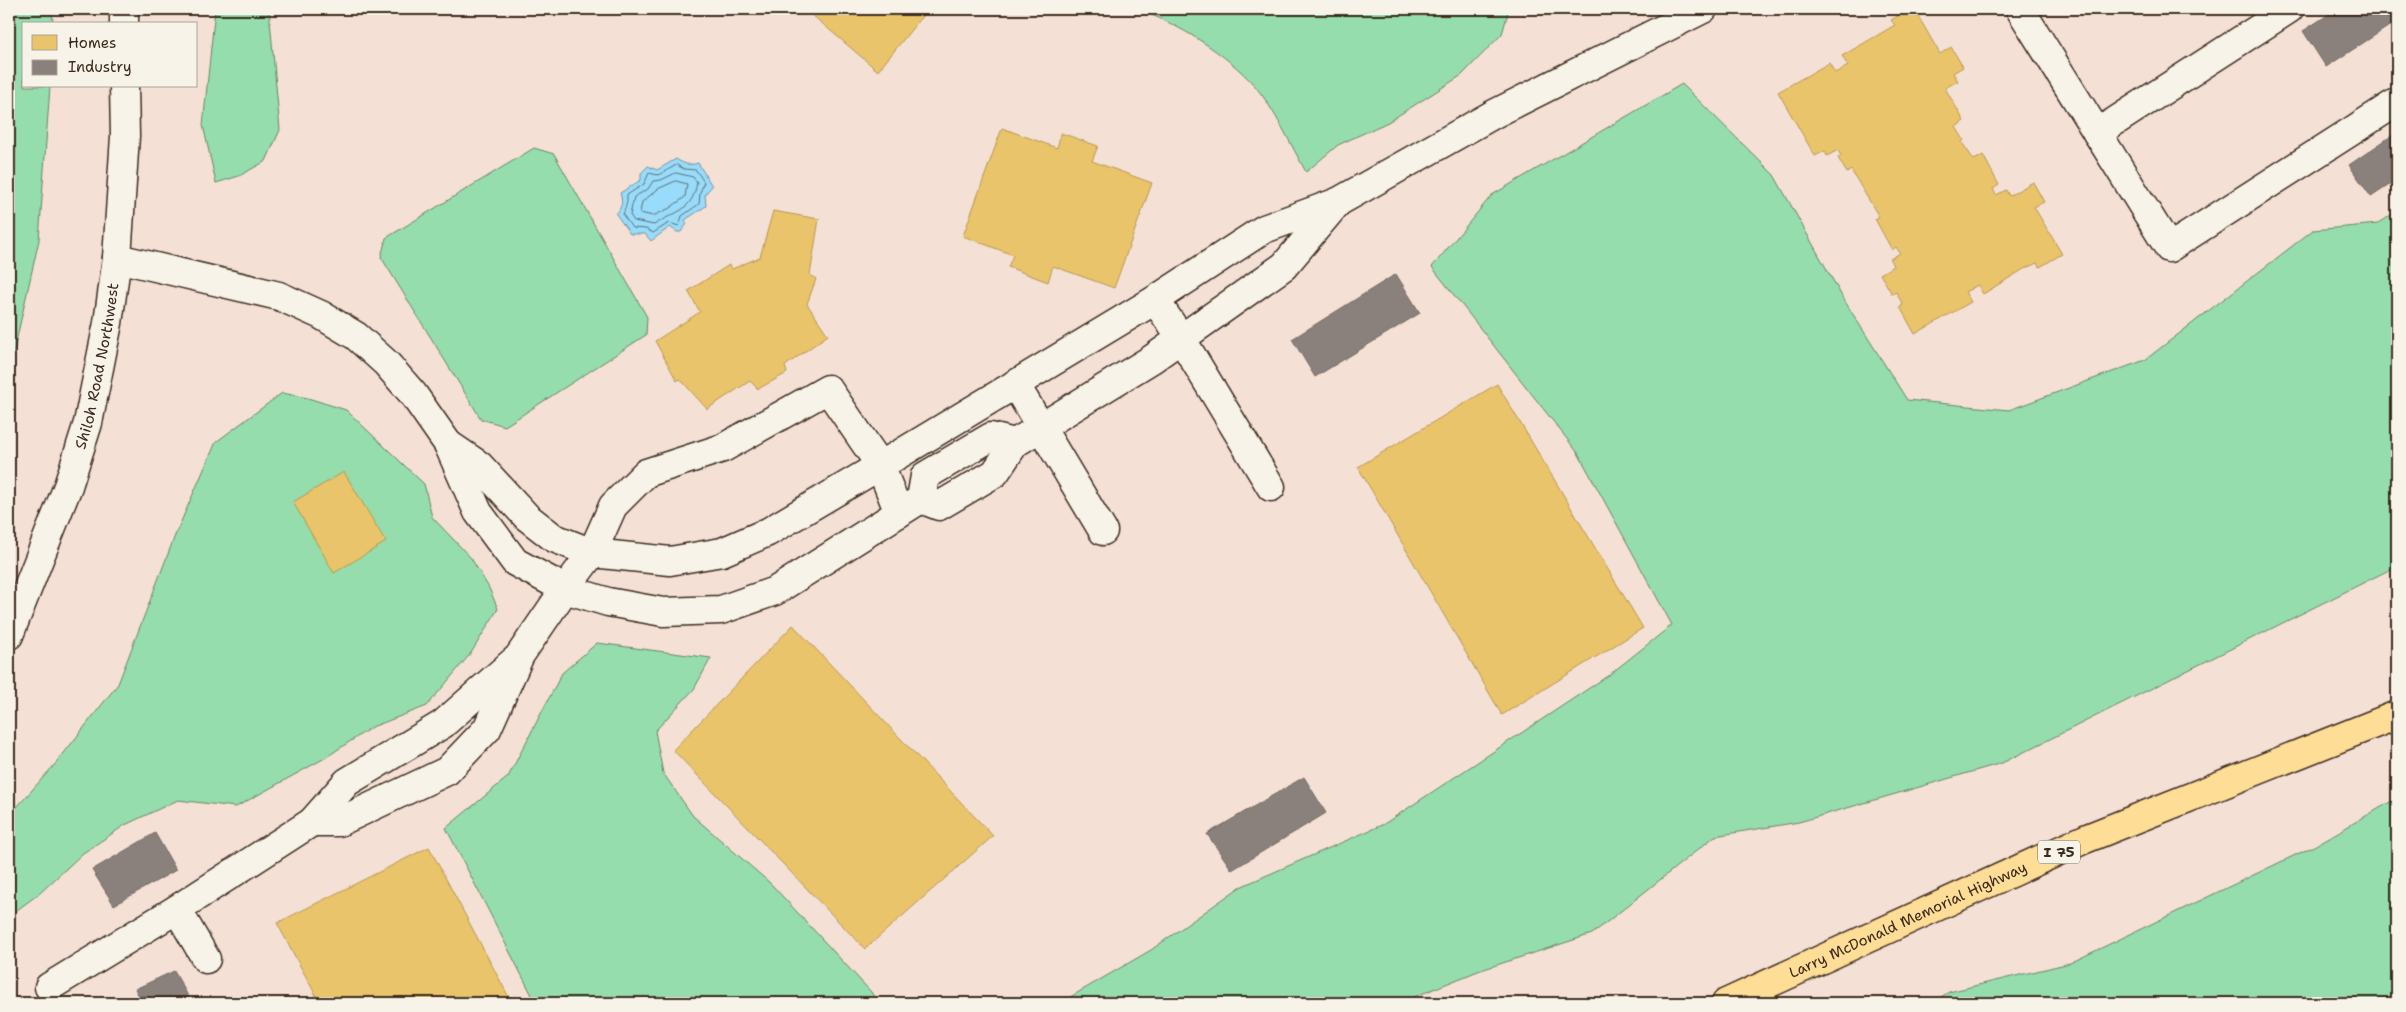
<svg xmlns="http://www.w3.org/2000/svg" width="2406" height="1012" viewBox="0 0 2406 1012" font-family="'Shantell Sans',sans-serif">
  <rect width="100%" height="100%" fill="#f5e0d6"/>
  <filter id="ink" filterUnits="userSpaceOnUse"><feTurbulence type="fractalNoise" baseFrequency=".02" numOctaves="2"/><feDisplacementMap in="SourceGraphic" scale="10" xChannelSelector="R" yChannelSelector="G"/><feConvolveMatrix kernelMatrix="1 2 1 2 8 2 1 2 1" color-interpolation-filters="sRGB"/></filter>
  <g filter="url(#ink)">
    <path fill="#95ddac" stroke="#688465" d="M9,9h43l1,15h-29v62h26l-11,154 -30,133z
      M215,9h54l11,121 -14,31 -27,15 -23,7 -13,-58z
      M1136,9h373l-7,25 -40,41 -74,47 -50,23 -32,27c-15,-27 -31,-62 -51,-86 -29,-33 -78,-63 -119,-77z
      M1682,84l92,91 70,125 63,100 102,10 136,-50 168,-130 65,-6 19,-13v355l-395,197 -203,59 -84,14 -123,98 -114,37 -79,32h-339l91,-53 89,-63 144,-63 225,-149 63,-50 -94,-172 -146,-186 60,-72z
      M534,148l20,6 93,163 -1,18 -141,91 -24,-7 -100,-162 5,-19z
      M282,393l26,5 38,12 78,74 8,33 39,41 18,30 9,21 -27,44 -44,53 -55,21 -47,31 -89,49 -58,-7 -53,25 -42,28 -43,40 -31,23v-100l48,-54 61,-78 58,-151 40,-91z
      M597,643l114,15 -17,31 -39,42 8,42 30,43 78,68 100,108 7,11h-342l-90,-175 62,-51 54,-104z
      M2397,798v205h-466l18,-11 121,-29 244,-117z"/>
    <path fill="#98dbfa" stroke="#7394a2" d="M676,159c8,5 13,7 22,4l14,23 -7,8 1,12 -21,14 2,4 -6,8h-4l-7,-5 -19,14 -6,-7h-15l-14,-20c6,-7 7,-12 4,-21l21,-13v-7l7,-7 9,4z"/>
    <path fill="#e9c46a" stroke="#b59653" d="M805,9h123l-50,62z
      M1910,9h4l26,45 11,-7 12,20 -10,6 5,8 -13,7 19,33 -8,6 8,13 -2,2 3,5 9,13 9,-5 16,30 -6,4 3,6 10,-5 3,6 24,-14 11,20 -10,5 28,47 -22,13 -3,-4 -13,6 -41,25 -5,-9 -13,7 6,10 -56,32 -15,-27 3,-2 -7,-13 -4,2 -12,-20 13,-8 -3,-7 10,-6 -4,-6 -4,3 -17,-31 4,-2 -28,-47 -4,3 -9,-15 3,-2 -3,-6 -11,6 -2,-5 -10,5 -37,-64 51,-29 6,10 13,-7 -6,-10 53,-31 -4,-5z
      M1002,128l55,20 4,-15 37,13 -6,15 60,22 -38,105 -61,-22 -5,16 -40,-15 5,-12 -50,-19z
      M773,211l46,8 -9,56 6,4 -9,25 21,31 -43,31 2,7 -29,16 -8,-8 -43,28 -27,-30 -3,2 -22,-40 45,-29 -12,-21 41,-26 3,4 28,-12z
      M1497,384l146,244 -141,87 -144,-248z
      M344,472l42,70 -52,31 -41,-71z
      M793,625l200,211 -128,113 -192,-199z
      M429,847l83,156h-192l-43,-80z"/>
    <path fill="#8a817c" stroke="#726760" d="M2337,9h60v12l-71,46 -23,-36z
      M2397,132v48l-26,17 -22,-32z
      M1396,274l24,39 -105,64 -23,-38z
      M1304,777l22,36 -94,57 -25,-36z
      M155,833l21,37 -62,35 -22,-35z
      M174,971l18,32h-49l-8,-14z"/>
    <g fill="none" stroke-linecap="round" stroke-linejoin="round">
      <path stroke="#607176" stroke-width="1" d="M677,165l7,4 12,1 8,12 -4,11 -1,11 -17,12 -3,10 -10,-3 -16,10 -7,-4 -14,-1 -9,-13 4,-13v-7l17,-11 5,-11 9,2z
        M676,173l17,4 4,5c-5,31 -21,28 -43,43l-20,-4 -4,-6 4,-18 14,-8 5,-8 8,-1z
        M676,181l11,3 -2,13 -15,11 -17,8 -13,-3 2,-11 16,-13z"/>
      <defs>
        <g id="minor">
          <path d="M124,9v15"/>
          <path d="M2020,9l149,239 228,-146"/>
          <path d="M2097,133l192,-124"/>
          <path d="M117,258l162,38 42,19 35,21 30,27 27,31 35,50 30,68 37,50 50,27 43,13 55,10 58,-2 54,-19 146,-92 4,-23 66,-39 24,6 137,-84 132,-93 54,-64"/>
          <path d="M1155,300l26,38 90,149"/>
          <path d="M1015,384l88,147"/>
          <path d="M448,444l31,21 48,52 27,21 38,15 78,8 52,-9 46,-20 125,-74 262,-158 109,-71 74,-27 156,-88 209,-105"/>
          <path d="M921,499l18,7 56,-33 20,-30"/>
          <path id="s1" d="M9,635l59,-149 20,-63 20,-100 9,-65 8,-122 -1,-50"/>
          <path d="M312,822h27l108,-51 40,-42 33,-74 45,-66 27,-36 21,-47 33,-33 77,-25 105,-59 52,76 19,48"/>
          <path d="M177,909l29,50"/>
          <path d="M49,987l128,-78 135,-87 35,-40 96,-58 71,-63"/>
        </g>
        <g id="highway">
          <path id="s2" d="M1726,1003l359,-164 312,-124"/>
        </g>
      </defs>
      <use href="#minor" stroke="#3b2a1e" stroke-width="31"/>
      <use href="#highway" stroke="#3b2a1e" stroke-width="31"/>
      <use href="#minor" stroke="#f7f3e8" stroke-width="28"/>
      <use href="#highway" stroke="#fedd96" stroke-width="28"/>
    </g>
  </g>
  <g text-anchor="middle" stroke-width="5" stroke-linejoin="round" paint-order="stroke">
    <rect fill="#f7f3e8" stroke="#73665b" stroke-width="1" x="2038" y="840.5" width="42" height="23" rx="4"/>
    <g font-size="14" font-weight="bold" fill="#3b2a1e">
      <text x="2059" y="857">I 75</text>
    </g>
    <g font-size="15" fill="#3b2a1e" stroke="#f7f3e8">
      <text dy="5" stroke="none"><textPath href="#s1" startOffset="284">Shiloh Road Northwest</textPath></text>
      <text dy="5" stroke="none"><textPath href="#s2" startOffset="200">Larry McDonald Memorial Highway</textPath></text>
    </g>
  </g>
  <rect width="2406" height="1012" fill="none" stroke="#f7f3e8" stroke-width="30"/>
  <rect x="15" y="15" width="2376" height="982" fill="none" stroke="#3b2a1e" stroke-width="2" filter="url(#ink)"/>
  <rect x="22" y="22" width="175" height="65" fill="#f7f3e8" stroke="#aca397"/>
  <rect x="32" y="35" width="25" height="15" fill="#e9c46a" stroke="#aca397"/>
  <text x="68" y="48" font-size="15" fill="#3b2a1e">Homes</text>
  <rect x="32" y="60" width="25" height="15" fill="#8a817c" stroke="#aca397"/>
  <text x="68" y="72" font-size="15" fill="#3b2a1e">Industry</text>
</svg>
